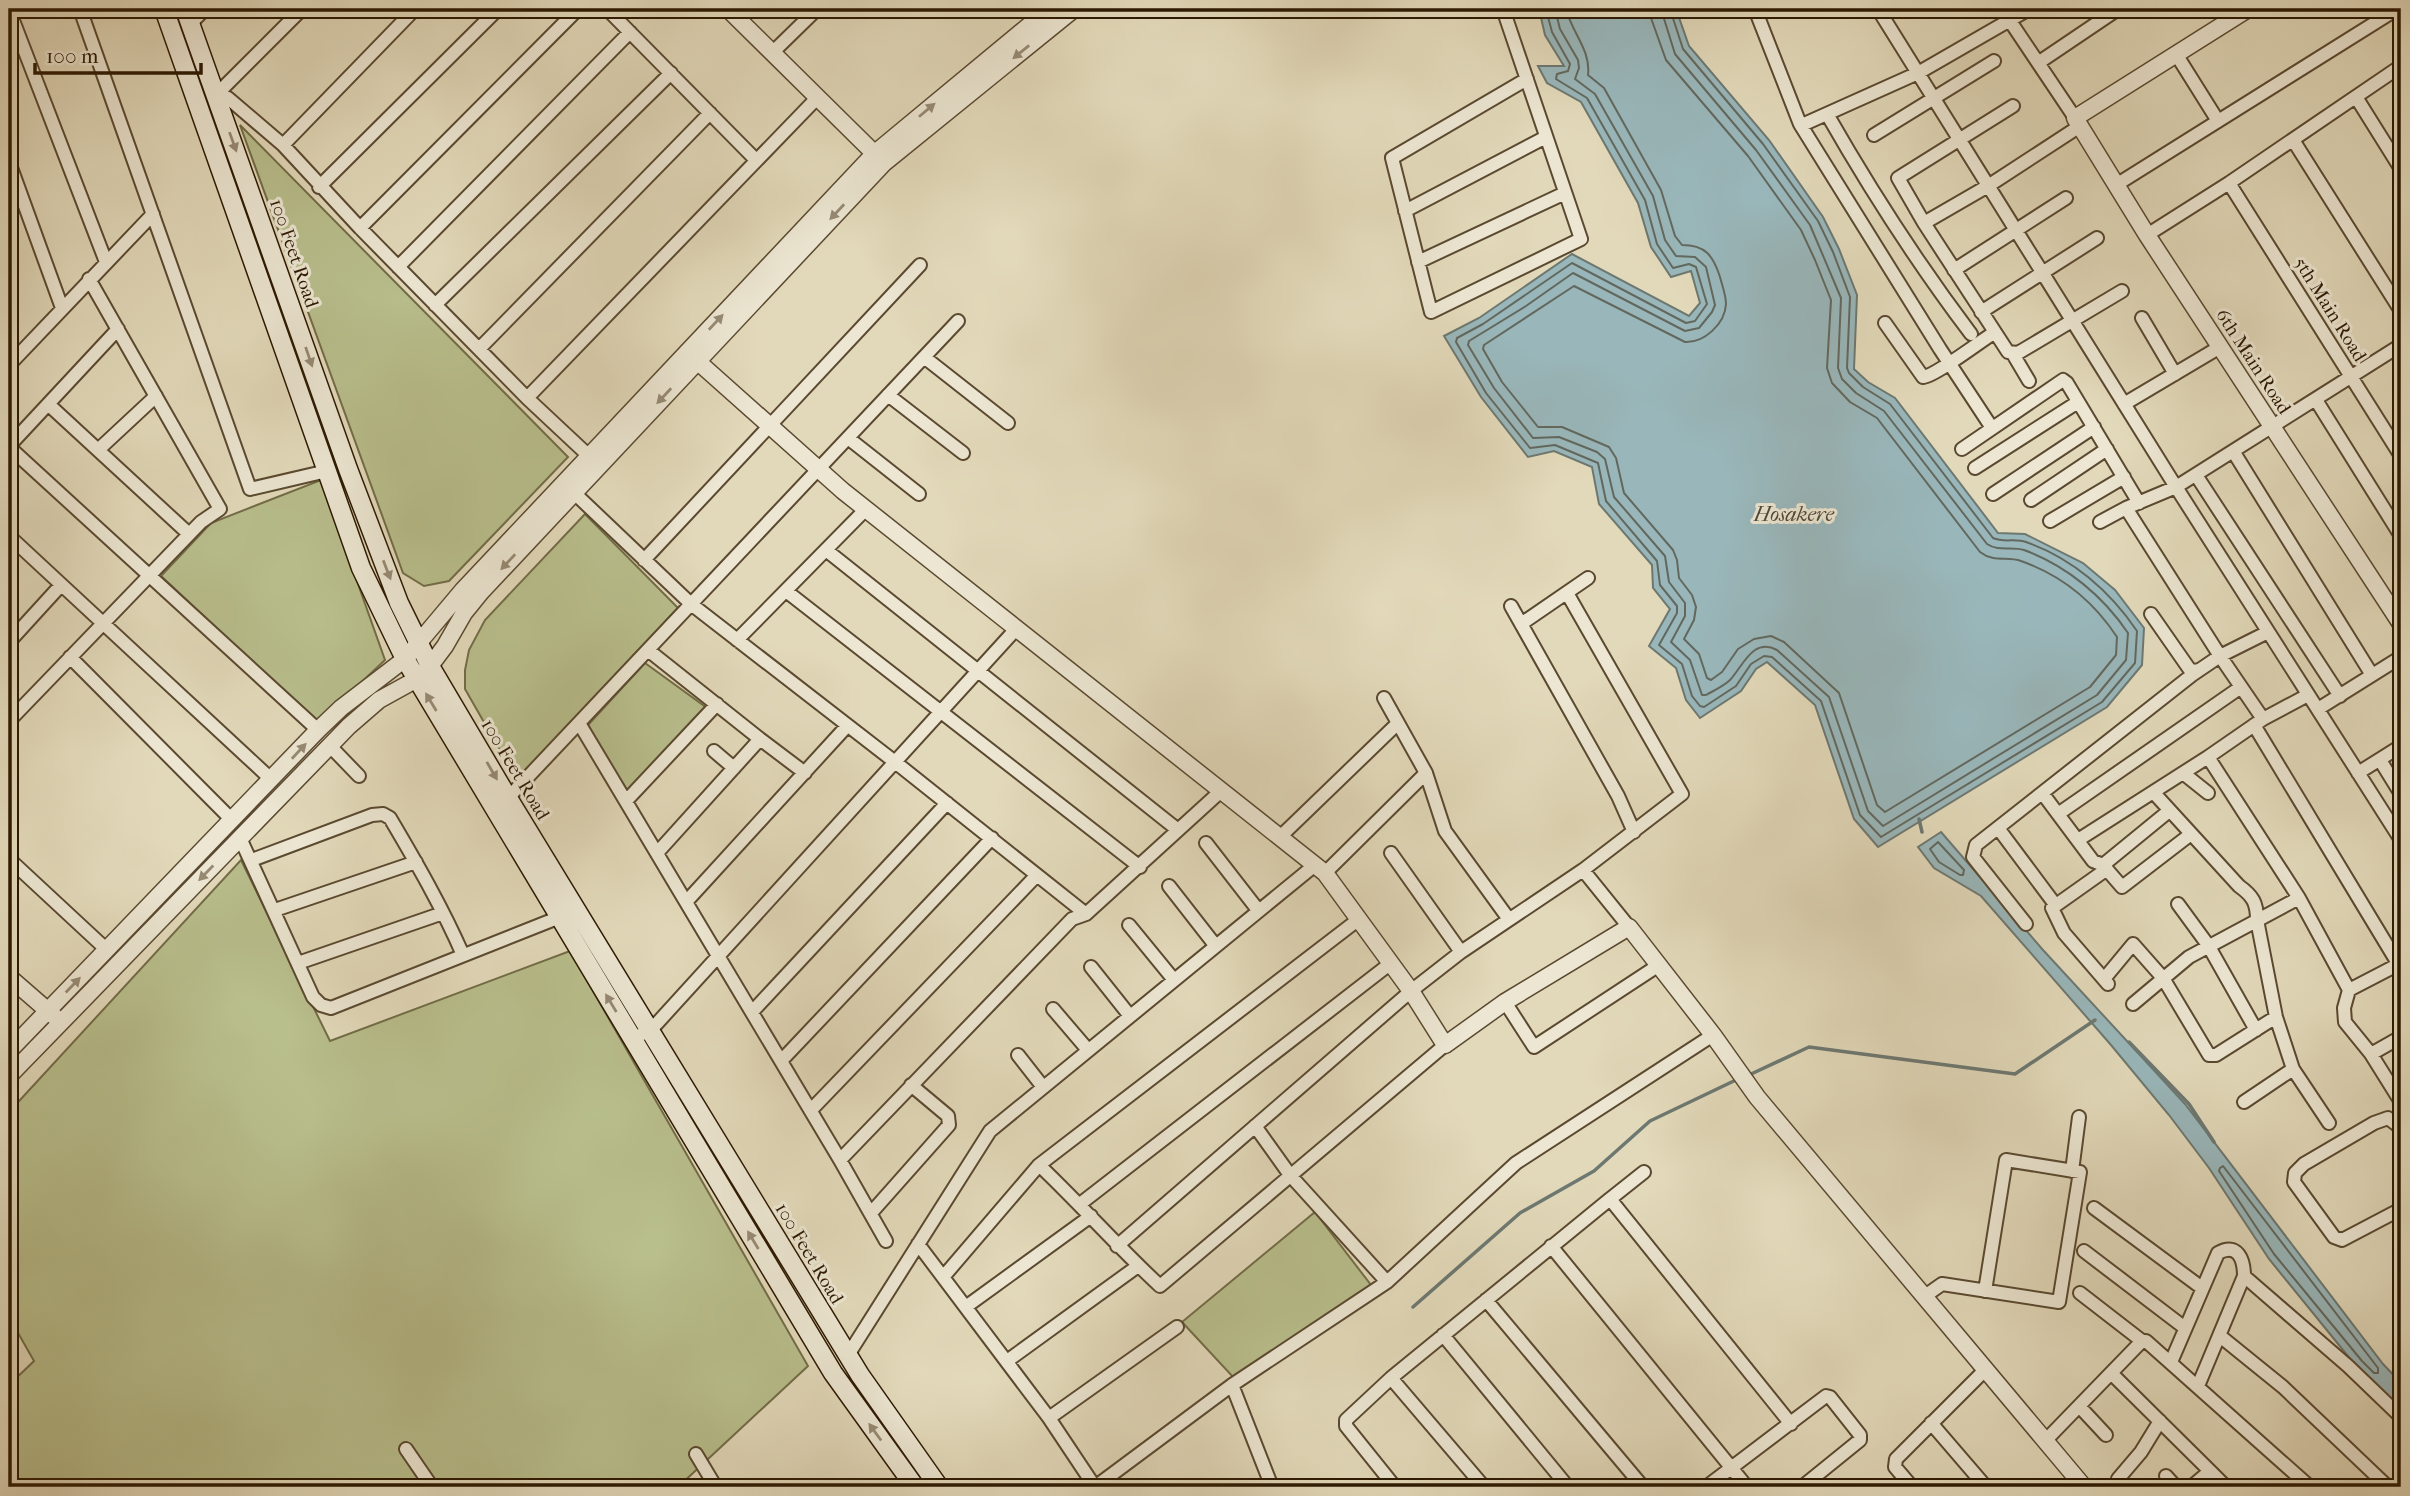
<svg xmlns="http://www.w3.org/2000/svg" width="2410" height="1496" viewBox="0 0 2410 1496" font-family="'IM FELL French Canon',serif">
  <rect width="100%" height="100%" fill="#e2d9ba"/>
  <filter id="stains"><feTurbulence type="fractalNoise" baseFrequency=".00286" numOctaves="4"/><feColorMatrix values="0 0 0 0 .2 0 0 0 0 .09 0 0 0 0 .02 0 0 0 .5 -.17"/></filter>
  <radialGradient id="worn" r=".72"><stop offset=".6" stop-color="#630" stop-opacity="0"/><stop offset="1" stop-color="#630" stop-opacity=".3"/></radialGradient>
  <path fill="#b8be8c" stroke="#726c47" stroke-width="2" d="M240,125l328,332 -119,124 -25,5 -21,-13z
    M321,480l64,180 -67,63 -157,-147 50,-53z
    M585,514l93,94 -161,172 -52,-91v-19l4,-20 16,-30z
    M645,663l62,45 -80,86 -39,-69z
    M241,860l89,181 240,-90 238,415 -130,121h-669v-102l25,-24 -25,-44v-205z
    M1315,1212l56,73 -138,92 -51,-55z"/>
  <path fill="#99b7bb" stroke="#6d7871" stroke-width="2" d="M1539,9h137l13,37 80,94 54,77 16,32 18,46 -3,74 14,13 27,16 103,135 27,1 58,29 32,27 29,38 -2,37 -35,42 -229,140 -24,-28 -39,-114 -48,-43 -11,7 -15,22 -41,27 -14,-18 -10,-32 -27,-22 21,-37 -17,-21 -1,-23 -53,-61 -7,-37 -38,-16 -26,6 -47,-60 -37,-61 35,-18 93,-64 117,62 11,-13 -9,-32 -20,6 -20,-30 -13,-44 -57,-101 -34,-19 -9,-17h26l-19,-31z
    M1941,832l102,118 142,154 198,260 18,19v29l-45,-46 -87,-107 -60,-91 -40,-53 -58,-70 -130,-149 -47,-28 -16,-21z"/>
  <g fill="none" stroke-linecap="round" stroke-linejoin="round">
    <path stroke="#62685e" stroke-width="2" d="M1546,9l6,23 18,32 -2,7 -11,3 -1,5 31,19 58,102 12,44 16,24 16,-4 7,3 11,37 -12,17 -9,2 -114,-60 -89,61 -26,14 -1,4 30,51 44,55 25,-3 43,18 8,38 51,60 3,24 17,21v7l-18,32 23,19 10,32 8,10 4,1 32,-21 15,-22 13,-8 8,1 49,44 39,114 21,22 221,-135 33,-39 2,-32c-27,-40 -65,-73 -111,-89 -11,-4 -22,1 -33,-4l-103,-134 -27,-17 -14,-14 -2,-5 3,-71 -17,-45 -15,-31 -55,-77 -80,-95 -13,-40
      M1555,9l5,20 18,31 1,8 -4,11 20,15 58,102 12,44 11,16 19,1 11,10 9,38 -3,7 -13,16 -14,3 -112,-58 -47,33 -57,35 -1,4 26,43 39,50 26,-1 38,15 8,7 9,38 51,59 4,26 16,21v13l-14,26 19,18 12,35h4c7,-4 18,-9 24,-15 13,-14 23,-43 47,-30l52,47 39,114 15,15 214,-131 29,-35 2,-27c-25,-37 -61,-67 -104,-83 -13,-4 -25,2 -37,-6l-103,-133 -28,-18 -14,-14 -4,-11 3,-70 -31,-73 -54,-75 -81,-96 -14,-45
      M1566,9c6,24 25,41 22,66l16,13 57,102 14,46 7,9c23,0 31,10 38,32 2,8 6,18 6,27 -1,20 -22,39 -41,38l-111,-56 -90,59 -1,4 19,33 36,45h24l47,20 7,11 8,35 49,57 4,10 2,18 13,17 4,12 -2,13 -10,19 15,15 8,24 4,2 11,-8 16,-23 16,-10 17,-3 13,6 55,51 38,112 8,7 205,-125 26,-32 1,-18c-23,-35 -56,-62 -96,-76 -14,-5 -27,2 -41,-9l-103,-134 -27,-16 -18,-19 -5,-15 4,-68 -16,-40 -14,-30 -53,-74 -82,-96 -15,-42 -1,-9
      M1938,842l26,28 -1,5h-3l-21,-13 -9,-13z
      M2223,1166l155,202v5h-4l-12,-12 -88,-107 -55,-83 1,-3z"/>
    <path stroke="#6d7871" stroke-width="3.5" d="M1919,819l3,13
      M2129,1042l60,62 25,38
      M1749,1075l60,-28 206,27 80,-54
      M1413,1307l107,-94 74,-42 56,-50 88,-42"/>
    <defs>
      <path id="minor" d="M80,9l170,480 77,-18
        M607,9l149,151
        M1503,9l78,230 -150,73 -39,-154 135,-79
        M1755,9l45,115 2,1 116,-52 111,-64
        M1878,9l298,478 225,353
        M2002,9l73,109
        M9,10l97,252
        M190,24l15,-15
        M773,52l44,-43
        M2176,54l42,67
        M2038,63l80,-54
        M216,95l86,-86
        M2356,97l45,72
        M219,104l9,-6 55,47 77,83 167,170 62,58
        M2013,106l-115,72 26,45 84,129 10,1 104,-62
        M1827,114c44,77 91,150 144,220
        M1800,124l140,225 52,79
        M1874,135l120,-74
        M2293,140l108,171
        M283,145l132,-136
        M9,162l53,146
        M2229,183l172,273
        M2116,185l281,-176
        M319,187l179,-178
        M1405,211l141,-74
        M1924,223l64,-37 92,-60
        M360,228l218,-219
        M2147,235l82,-52 172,-117
        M1418,262l147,-69
        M398,267l232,-235
        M1954,270l112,-72
        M435,305l236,-232
        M1981,312l116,-74
        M2142,318l33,56
        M1885,323l38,54c12,-1 58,-36 72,-45
        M479,349l231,-236
        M2013,354l16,27
        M924,357l84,66
        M9,365l144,-151
        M888,395l75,58
        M527,398l291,-301
        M2316,400l85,136
        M48,404l141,130
        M2124,404l96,-57
        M848,438l71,56
        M9,446l109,-117
        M9,447l309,283
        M1962,449l101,-69 4,3 72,120
        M98,450l58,-54
        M2233,451l139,224
        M1975,468l103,-66
        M2196,475l144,221
        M568,487l123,117 204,158 191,152
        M1993,494l101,-67
        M2031,500l76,-51
        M2126,508l94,148 43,63
        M2050,521l74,-44
        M2100,522l26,-14 50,-21 225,-142
        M9,536l263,244
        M826,550l352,280
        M644,560l276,-295
        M786,591l354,276
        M1511,606l107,190 16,36
        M2151,614l39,56 8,1
        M1521,624l67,-46
        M737,640l129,-131
        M9,642l52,-57
        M648,650l112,89 -103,114
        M70,657l162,163
        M2318,709l83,-52
        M9,721l192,-199 19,-13 -131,-230
        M579,723l261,437 46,81
        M2254,725l145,240
        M760,739l45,34
        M330,746l29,30
        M714,751l20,17
        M2208,757l91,141 50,92 52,-27
        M2380,760l21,34
        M1426,773l19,58 63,87
        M2183,773l25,20
        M2358,773l43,-27
        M2154,793l85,93c14,10 18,17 18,34l19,97 17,52 36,54
        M2043,794l50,67 10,4 66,-54
        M508,798l450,-477
        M626,801l91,-97
        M2058,814l183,-127
        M1998,828l56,75
        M1280,837l118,-114
        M240,838l73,159 8,8 10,3 229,-91
        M2078,840l130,-83 55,-38 45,-24
        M1206,843l52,67
        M1391,853l70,99
        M9,859l98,91
        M252,860l120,-45 11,-1 7,4c26,44 52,89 73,137
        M2103,865l19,22 69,-53
        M2107,869l-55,39 12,25 44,51
        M1583,870l46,57
        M1325,873l101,-100 -42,-75
        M1169,886l46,59
        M686,902l161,-176
        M2178,904l30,41 48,85
        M275,910l141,-48
        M2026,924l-53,-67 3,-12 216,-170 28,-19 48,-24
        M1129,925l45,55
        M298,963l145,-50
        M1091,967l39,49
        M2104,979l29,-35 30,34 46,77h7l60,-38
        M2349,990l-5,18 1,14 26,32 30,48
        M1505,1002l29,45 125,-82
        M2133,1004l56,-47 110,-59
        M1053,1009l35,41
        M752,1012l195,-209
        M632,1038l18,-7 366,-402
        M2371,1054l30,-17
        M1018,1055l25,32
        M781,1061l211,-223
        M2244,1102l49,-33
        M811,1110l226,-235
        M1255,1126l35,49 97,107
        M2401,1128l-13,-10 -14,5 -70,41 -9,9 -1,9 40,55 8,3 59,-31
        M840,1160l232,-241 14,-5 135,-123
        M1039,1165c42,40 79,82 121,121l285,-241
        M2072,1171l7,-54
        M1610,1199l34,-27
        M1080,1204l311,-241
        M2094,1208l108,80
        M871,1213l78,-88 -1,-9 -37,-31
        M918,1244l131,174 46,69
        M1117,1246l294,-255 50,-39 122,-82 99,-76 -115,-201
        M1551,1246l196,241
        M2084,1251l101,77
        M944,1276l95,-111 320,-246
        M2080,1293l62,48
        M1925,1296l17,-12 117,18 21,-130 -74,-12 -21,131
        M1486,1300l157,187
        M967,1306l124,-90
        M1443,1335l125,152
        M2220,1336l63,51 105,100
        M9,1338l2,-2
        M848,1355l142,-224 325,-266
        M1007,1361l131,-95
        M2171,1362l47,-109c20,-11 26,7 26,23
        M2111,1373l99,98
        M1391,1378l93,109
        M1232,1385l40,102
        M2198,1386l46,-110 104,90 53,51
        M2079,1406l27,29
        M1049,1418l128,-91
        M1931,1423l55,64
        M2046,1440l96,-99h4l164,146
        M406,1449l26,38
        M696,1454l18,30
        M2166,1476l10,11
        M1095,1487l137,-102 155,-103 129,-119 197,-128
        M1395,1487l-49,-61v-6l45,-42 219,-179 181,225
        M1706,1487l120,-91 4,1 30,38v5l-58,47
        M1912,1487l-17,-20 1,-8 90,-90
        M2125,1487l-7,-8 23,-27 19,-31
        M2191,1487l19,-16 16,16"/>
      <path id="tertiary" d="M728,9l154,152
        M2248,9l-173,109 72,117 254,389
        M687,352l156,139 482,382 86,118 34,54 60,-43 124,-75 84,108 44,62 327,390
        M9,977l46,40
        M9,1051l309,-321 23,-22 64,-49 58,-69 411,-436 175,-145
        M9,1076l340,-350 30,-26 38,-21 13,-13 15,-20 19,-33 17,-21 403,-429 190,-154"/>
      <path id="secondary" d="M164,9l197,559 44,91 428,714 82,114
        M185,9l163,460 51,134 31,63 78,132 352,577 79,112"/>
    </defs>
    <use href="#minor" stroke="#5a4930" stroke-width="16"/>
    <use href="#tertiary" stroke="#5a4930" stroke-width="19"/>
    <use href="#secondary" stroke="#2c1902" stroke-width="21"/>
    <use href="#minor" stroke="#ece6d2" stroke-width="12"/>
    <use href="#tertiary" stroke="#ece6d2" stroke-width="16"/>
    <use href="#secondary" stroke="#ece6d2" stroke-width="18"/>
  </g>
  <defs><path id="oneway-solid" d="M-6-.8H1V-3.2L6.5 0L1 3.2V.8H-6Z" transform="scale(1.75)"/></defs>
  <g fill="#968a74">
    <use href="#oneway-solid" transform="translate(1021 52) rotate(141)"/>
    <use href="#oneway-solid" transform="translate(927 110) rotate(-40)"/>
    <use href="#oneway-solid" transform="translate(233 142) rotate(70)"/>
    <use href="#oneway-solid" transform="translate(837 212) rotate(133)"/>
    <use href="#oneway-solid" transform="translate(716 322) rotate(-47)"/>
    <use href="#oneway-solid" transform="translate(309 357) rotate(71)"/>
    <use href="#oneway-solid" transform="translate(664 396) rotate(133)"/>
    <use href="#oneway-solid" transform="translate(508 562) rotate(133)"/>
    <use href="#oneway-solid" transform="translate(387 570) rotate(69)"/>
    <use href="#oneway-solid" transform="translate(431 702) rotate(-121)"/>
    <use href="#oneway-solid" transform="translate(299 751) rotate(-47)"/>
    <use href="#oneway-solid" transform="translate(492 771) rotate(60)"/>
    <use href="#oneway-solid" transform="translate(206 873) rotate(134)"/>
    <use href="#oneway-solid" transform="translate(73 985) rotate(-46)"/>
    <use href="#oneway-solid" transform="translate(611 1003) rotate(-121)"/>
    <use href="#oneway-solid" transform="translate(753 1240) rotate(-121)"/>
    <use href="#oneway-solid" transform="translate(875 1432) rotate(-126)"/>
  </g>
  <g text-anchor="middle" stroke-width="6" stroke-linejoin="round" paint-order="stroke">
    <g font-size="19" fill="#2c1902" stroke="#ece6d2">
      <text transform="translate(295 253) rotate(71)" y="7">100 Feet Road</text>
      <text transform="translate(2331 309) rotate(58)" y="7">5th Main Road</text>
      <text transform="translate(2254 361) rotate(57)" y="7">6th Main Road</text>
      <text transform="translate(516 769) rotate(59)" y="7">100 Feet Road</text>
      <text transform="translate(810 1253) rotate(59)" y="7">100 Feet Road</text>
    </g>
    <g font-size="21" font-style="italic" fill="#4d483a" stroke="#ece6d2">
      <text x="1794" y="521">Hosakere</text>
    </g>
  </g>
  <rect width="2410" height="1496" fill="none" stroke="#e2d9ba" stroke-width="35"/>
  <rect x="10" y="10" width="2389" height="1475" fill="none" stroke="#2c1902" stroke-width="3.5"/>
  <rect x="18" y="18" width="2375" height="1461" fill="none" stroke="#2c1902" stroke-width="2"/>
  <path d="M35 63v10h166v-10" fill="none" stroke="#2c1902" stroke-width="3.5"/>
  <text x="46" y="63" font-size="21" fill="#2c1902" stroke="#ece6d2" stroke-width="5" paint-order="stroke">100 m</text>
  <rect width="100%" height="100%" filter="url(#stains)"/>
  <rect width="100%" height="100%" fill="url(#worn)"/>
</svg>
